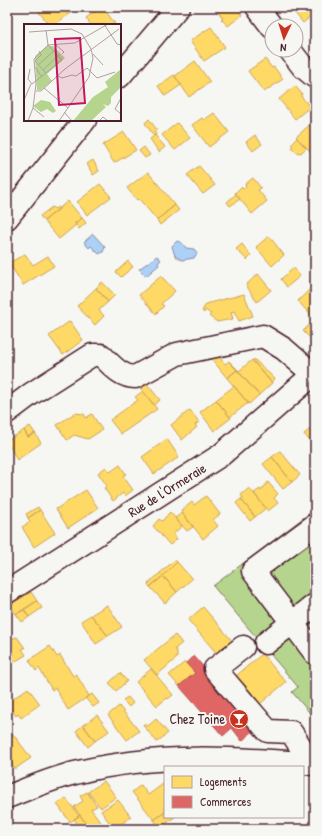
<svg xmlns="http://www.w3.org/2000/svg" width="322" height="836" viewBox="0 0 322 836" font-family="'Patrick Hand',sans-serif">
  <rect width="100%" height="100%" fill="#f6f6f2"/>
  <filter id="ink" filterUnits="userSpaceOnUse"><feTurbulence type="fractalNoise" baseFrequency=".025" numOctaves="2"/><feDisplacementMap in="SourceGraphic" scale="8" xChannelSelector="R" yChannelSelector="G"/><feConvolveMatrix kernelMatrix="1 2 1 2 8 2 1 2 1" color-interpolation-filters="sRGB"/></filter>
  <g filter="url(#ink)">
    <path fill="#b5d58e" stroke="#807a5c" d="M315,509v210l-23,-27 6,-5 -85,-101z"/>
    <path fill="#add1f6" stroke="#858aa5" d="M93,234l12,13 -2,5 -4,2 -8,-8 -2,2 -5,-6z
      M177,241l4,1 5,6 8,1 3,4 -3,5 -12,2 -7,-4 -3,-10z
      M157,256l4,4 -3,3 1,2 -13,11 -7,-7z"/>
    <path fill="#ffd966" stroke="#c9a154" d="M46,7h17l5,8 -14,10h-5l-10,-13z
      M63,7h7l3,5 -5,3z
      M101,7h2l12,17 -24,1 -5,-7z
      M214,7h21l7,8 -14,11 -7,-7 2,-1z
      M290,7h24l1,6 -12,10z
      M211,27l14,20 -21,14 -14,-20z
      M265,59l7,9 2,-1 9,12 -19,13 -16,-21z
      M195,61l15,21 -21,15 -14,-21z
      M174,75l7,10 -16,11 -7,-10z
      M295,86l7,8 -1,2 9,11 -15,12 -16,-20z
      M214,113l15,19 -20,15 -17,-22 10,-7 2,2z
      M149,119l8,11 -3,1 2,3 -2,2 -9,-13z
      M315,120v32l-2,2 -17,-17z
      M177,123l13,15 -15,12 -13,-15z
      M124,132l12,18 -22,13 -11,-18z
      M155,135l10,12 -6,5 -9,-13z
      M255,135l7,9 -9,7 -7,-9z
      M297,138l9,10 -5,5 -5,-1 -4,-4v-5z
      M144,147l6,8 -5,3 -6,-7z
      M93,160l6,11 -6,4 -6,-11z
      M199,166l16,19 -12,9 -16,-19z
      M148,172l27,33 -18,15 -18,-21 -2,1 -10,-12z
      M253,178l8,10 -3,2 9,11 -15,13 -17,-21 6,-6 2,2 3,-3 -1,-2z
      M100,184l11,13 -24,18 -10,-13z
      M236,194l4,5 -10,7 -3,-4z
      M68,201l14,17 -7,5 1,2 -17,14 -15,-18z
      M175,205l4,5 -19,15 -3,-5z
      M52,207l3,2 3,-2 1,2 -15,12 -4,-5z
      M82,218l4,5 -7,6 -4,-6z
      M269,236l15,19 -12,11 -16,-19z
      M242,244l9,12 -4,4 -11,-11z
      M25,254l8,11 15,-9 6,10 -31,19 -14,-22z
      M128,261l5,6 -12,10 -5,-5z
      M294,268l6,8 -13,11 -6,-8z
      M258,274l13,16 -14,12 -11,-17z
      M161,276l14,15 -14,13 3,2 -8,8 -17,-19z
      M102,282l13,13 -7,7 -12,-14z
      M312,287l3,3v30l-17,-19z
      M96,288l12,14 -9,8 5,6 -9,9 -18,-19z
      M244,294l9,22 -14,5 -5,-10 -3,1 2,7 -16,3 -8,-6 2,-2 -6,-4 -1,3 -2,-2 4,-7z
      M315,320v23l-12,-12z
      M70,321l13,19 -20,15 -14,-19z
      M214,351l11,13 4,-3 8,9 -10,8 -21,-26z
      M254,359l21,20 -4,3 -18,-21z
      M252,360l20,23 -13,12 -30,-34 10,10z
      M237,370l22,25 -10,9 -22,-26z
      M147,384l13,16 -6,5 -13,-16z
      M234,386l14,17 -18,14 -14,-17z
      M143,391l14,18 -36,25 -11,-14 28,-20 -3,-3z
      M216,400l15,18 -17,13 -14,-19z
      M190,410l9,12 -4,3 2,2 -15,13 -11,-15z
      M75,413l9,1 2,4 6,-4 10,16 -14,9 -14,-4 -7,5 -10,-15z
      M315,425v22l-11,-13z
      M30,426l5,7 -7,4 -4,-7z
      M24,430l4,7 7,-4 6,10 -24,17 -10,-19z
      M167,439l12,18 -25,17 -12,-17z
      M280,451l20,24 -8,7 -20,-25z
      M272,457l20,25 -9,7 -20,-25z
      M120,465l6,9 -3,2 10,14 -8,6 -2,-3 -10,8 -9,-13 3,-2 -9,-13 8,-6 4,5z
      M268,482l10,12 -4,4 4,5 -10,8 -14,-18 6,-4 1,2z
      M249,488l17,20 -11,9 -14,-18 2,-1 -2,-3z
      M86,490l12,18 -30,20 -12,-19z
      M206,496l14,18 -7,6 5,6 -15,13 -22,-28 11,-9 2,3z
      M241,499l14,18 -5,4 -14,-18z
      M38,507l2,3 -12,8 -2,-4z
      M40,510l15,23 -21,14 -12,-20 8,-5 -2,-4z
      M170,512l12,14 -9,8 4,5 -7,6 -17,-19 6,-7 3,2z
      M182,513l11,14 -6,4 -12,-13z
      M175,560l2,2 -14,14 -3,-3z
      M177,562l15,17 -15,13 -14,-16z
      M160,573l3,3 -13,11 -2,-3z
      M163,576l14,16 -12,11 -15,-16z
      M31,592l6,9 -21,13 -6,-9z
      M37,601l5,7 -13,9 -5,-7z
      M107,605l15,22 -14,9 -17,-21z
      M203,607l31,36 -15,13 -31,-36z
      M24,610l5,7 -7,5 -6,-8z
      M91,615l17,21 -12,8 -15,-23z
      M175,635l7,8 -7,6 2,3v6l-20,17 -13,-15z
      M17,637l8,11 -3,1 4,6 -12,7 -7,-9v-13z
      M50,646l7,11 3,-2 13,21 3,-2 13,22 -21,14 -13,-22 -3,2 -13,-22 -3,3 -7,-11z
      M7,653l7,9 -7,5z
      M262,654l24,28 -32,27 -24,-28z
      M185,662l10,11 -16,13 -10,-11z
      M151,669l22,26 -5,4 -1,-1 -10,8 -21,-24z
      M120,673l7,8 -11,10 -7,-8z
      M28,688l12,16 -19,14 -3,-4 -2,2 -9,-13z
      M92,694l7,9 -6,4 -8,-9z
      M128,697l5,6 -4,4 -6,-7z
      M119,706l20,25 -12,9 -19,-25z
      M97,715l12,16 -14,10 -12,-16z
      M156,719l12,14 -11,9 -14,-17 2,-2 3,3z
      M83,725l12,16 -7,6 -12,-16z
      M13,734l18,24 -16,11 -8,-12v-18z
      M104,781l12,16 -15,11 -13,-16z
      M163,784l2,4v24l-11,8 -22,-28 9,-7 7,10z
      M87,792l10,14 -6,3 15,20h-16l-16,-22 9,-6 -3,-5z
      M66,798l13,18 -9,6 -13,-18z
      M118,800l13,17 -17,12 -13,-18z
      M165,812v5h10l-15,11 -6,-8z
      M80,815l9,13 -2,1h-6l-7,-10z"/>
    <path fill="#e06666" stroke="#b35154" d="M194,656l62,72 -14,13 -10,-13 -9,8 -44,-50 16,-13 -9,-10z"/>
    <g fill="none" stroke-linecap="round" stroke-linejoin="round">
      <defs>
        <path id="minor" d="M257,7l15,20
          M290,50l13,17 12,10
          M7,412l24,-18 61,-39h9c10,9 19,22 34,22l42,-23 86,-18 21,13 29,25
          M315,525l-62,46 62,82
          M7,592l214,-137 94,-82
          M266,643l49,-38
          M243,647l-28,22 53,62 23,1 21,32
          M7,797c23,-9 48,-20 72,-25 77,-19 157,-14 236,-8"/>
        <path id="major" d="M120,76l58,-69
          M7,218l78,-98"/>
      </defs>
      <use href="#minor" stroke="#4a1f2b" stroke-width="25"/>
      <use href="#major" stroke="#4a1f2b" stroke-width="25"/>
      <use href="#minor" stroke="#f6f6f2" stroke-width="22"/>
      <use href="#major" stroke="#f6f6f2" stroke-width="22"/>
    </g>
  </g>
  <defs>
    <symbol id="bar-disc" viewBox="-11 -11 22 22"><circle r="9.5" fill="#c8321e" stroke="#f6f6f2"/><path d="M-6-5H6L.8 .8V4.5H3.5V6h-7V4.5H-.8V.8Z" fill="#fff"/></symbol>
  </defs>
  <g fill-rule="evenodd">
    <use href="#bar-disc" x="228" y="708" width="22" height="22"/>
  </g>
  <g text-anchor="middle" stroke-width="4" stroke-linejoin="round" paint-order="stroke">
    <g font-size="14" fill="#4a1f2b" stroke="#f6f6f2">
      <text transform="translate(167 490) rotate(-32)" y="5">Rue de l'Ormeraie</text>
    </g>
    <g font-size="14" fill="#4a1f2b" stroke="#f6f6f2" text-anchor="end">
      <text x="225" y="724">Chez Toine</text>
    </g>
  </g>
  <g transform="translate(24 24)">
    <rect width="97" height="97" fill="#f6f6f2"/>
    <path d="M23,22h6l12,12 -18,16 5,7 -11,9h-4l-2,-34zM97,45v18l-10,10v6l-3,3 -5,-2 3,3 -15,14h-18l20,-24 15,-10 -3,-5zM17,76l9,2 6,9 -3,2 -6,-4 -6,3 -8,-6z" fill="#b5d58e"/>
    <path fill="none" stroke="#b1a0a2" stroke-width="1" d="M80,0l13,20 4,1M22,6l2,15M5,8l42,-3 11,5 9,15 2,9 -4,19 -30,44M24,21l27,-2 33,-19M32,21l8,7 -2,2M15,27l2,4 -6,6 11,12M69,30l10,11M14,41l18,-16M11,43l7,10M6,45l-2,10 4,5 30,-24 -14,-15M19,46l17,-16M34,52l4,2 10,-3 4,1 11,-8 10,10 18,-6M20,64l24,20M12,67h5l24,-22 54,-40M97,74l-6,11 6,5M0,76l7,-16M9,84l11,9M40,88l8,9M4,97l5,-13 3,-24 -2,-25 14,-14M75,97l4,-4 5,4"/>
    <path fill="#c2185b" fill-opacity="0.15" stroke="#c2185b" stroke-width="2" d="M56,14l5,65 -26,2 -4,-66z"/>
    <rect width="97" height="97" fill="none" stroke="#4a1f2b" stroke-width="2"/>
  </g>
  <rect width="322" height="836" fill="none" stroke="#f6f6f2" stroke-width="24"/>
  <rect x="12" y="12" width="298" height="812" fill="none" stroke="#4a1f2b" stroke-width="1.5" filter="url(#ink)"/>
  <rect x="164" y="766" width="140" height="52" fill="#f6f6f2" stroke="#b1a0a2"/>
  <rect x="172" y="776" width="20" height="12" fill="#ffd966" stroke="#b1a0a2"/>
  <text x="200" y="786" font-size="12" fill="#4a1f2b">Logements</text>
  <rect x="172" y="796" width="20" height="12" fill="#e06666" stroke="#b1a0a2"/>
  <text x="200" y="806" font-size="12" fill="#4a1f2b">Commerces</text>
  <g transform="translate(284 38) rotate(184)"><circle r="19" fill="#f6f6f2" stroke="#b1a0a2"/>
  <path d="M0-3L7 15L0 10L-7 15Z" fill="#c8321e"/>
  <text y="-6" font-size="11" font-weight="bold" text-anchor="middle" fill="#4a1f2b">N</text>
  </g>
</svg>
